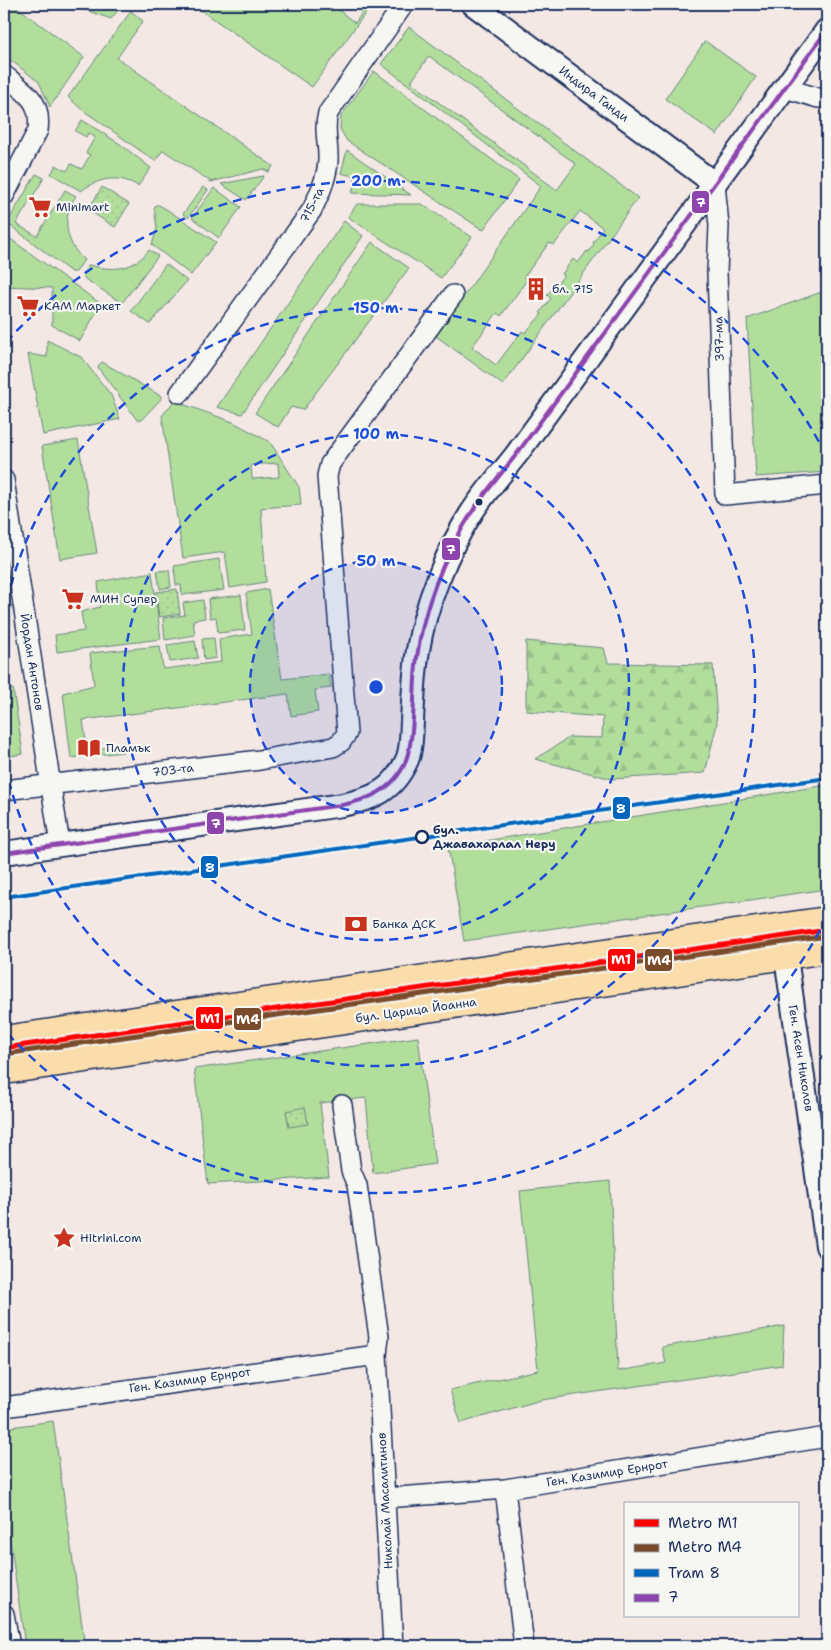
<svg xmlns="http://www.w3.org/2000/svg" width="831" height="1650" viewBox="0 0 831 1650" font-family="'Shantell Sans',sans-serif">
  <defs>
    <pattern id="forest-firs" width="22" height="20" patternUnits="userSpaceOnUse" patternTransform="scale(1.25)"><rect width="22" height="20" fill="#b2de9c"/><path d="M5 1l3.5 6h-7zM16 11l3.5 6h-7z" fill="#98bf89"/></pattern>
    <pattern id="park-dots" width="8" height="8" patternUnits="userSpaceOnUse" patternTransform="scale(1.25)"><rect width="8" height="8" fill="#b2de9c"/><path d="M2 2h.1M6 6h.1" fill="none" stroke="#98bf89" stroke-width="1.8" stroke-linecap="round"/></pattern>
  </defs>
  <rect width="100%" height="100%" fill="#f4e8e4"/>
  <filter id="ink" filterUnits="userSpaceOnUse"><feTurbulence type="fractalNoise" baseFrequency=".02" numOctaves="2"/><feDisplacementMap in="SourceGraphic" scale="10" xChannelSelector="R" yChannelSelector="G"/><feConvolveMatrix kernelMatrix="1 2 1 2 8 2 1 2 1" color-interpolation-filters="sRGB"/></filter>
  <g filter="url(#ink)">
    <path fill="#b2de9c" stroke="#66867d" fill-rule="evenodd" d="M4,4h9l71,53 -34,50 -11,-25 -35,-27z
      M69,4h54l-12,15z
      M192,4h139l24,19 7,-10 -1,-1 3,-4 1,1 4,-5h3l-60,83z
      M131,11l12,10 -26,37 156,108 -4,6 -6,-3 -52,13 -48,-32 -8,11 -75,-53 -12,-11z
      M409,27l229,171 -135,187 -67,-49 105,-150 -160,-122zM429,56l147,108 -19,26 -146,-108zM580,211l23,17 -10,15 1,1 -5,8 -2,-1 -9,12 -5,-4 -11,15 2,1 -6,8h-1l-10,12 4,3 -11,15 2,1 -17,19 -3,-2 -26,34 -24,-18 25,-34 4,3 26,-36 -3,-3 25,-34 5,2z
      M705,41l51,36 -39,58 -52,-36z
      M374,71l145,109 -36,50 -136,-89 -7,-12 1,-13z
      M82,120l38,24 31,24 -13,18c-20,-12 -39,-8 -57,5l-30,-17 5,-9 11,6 4,-7 11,5 8,-14 -4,-2 9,-16 -7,-4 -2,4 -11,-6z
      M347,150l64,45 -59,-2 4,-16 -15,-4z
      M36,174l8,4 -28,46 21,12 28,-46 11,6c-15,20 -11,47 8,64l-8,12h-5l-64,-49z
      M264,176l-18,24 -25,-16 42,-8z
      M203,187l5,3 -20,28 -5,-4z
      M214,188l27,19 -22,31 -27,-20z
      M357,204h65l50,33 -31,41 -93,-61z
      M156,205h3l7,4 50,33 -25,33 -39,-30 5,-17 -3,-21z
      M344,221l19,15 -121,178 -25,-7z
      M4,238h5l92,66 -21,37 -28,-16v-37l-48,-2z
      M372,242l37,26 -106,142 -12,-3 -13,20 -23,-14z
      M149,250l9,6 -36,47 -37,-24 -3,-5 7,-9c23,6 44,6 60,-15z
      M166,264l21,17 -37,43 -19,-13z
      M827,290v182l-71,5 -9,-158z
      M47,340l34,17 30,38 9,24 -77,16 -15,-81 19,3z
      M102,362l59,34v3l-20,21h-4l-38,-51 -1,-3z
      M174,401l59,21 37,20 29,45 2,18 -40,3 5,74 -36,6 -5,-36 -42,6 -21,-142zM278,463l1,14 -27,2 -1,-14z
      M78,440l19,113 -37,6 -18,-113z
      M219,559l5,31 -42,5 -1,-10h-5l-2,-19z
      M169,570l2,17 -11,2 -3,-18z
      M152,572l9,67 -104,13 -2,-17 29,-4 -3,-19 19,-5 -2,-25z
      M268,589l14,90 47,-5 2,14 -16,2 3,22 -27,4 -3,-22 -205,26 4,30 35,-4 1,6 -52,6 -8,-65 31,-8 -4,-32 70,-7 3,23 58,-7 -2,-23 33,-5 -6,-41z
      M241,595l4,35 -27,3 -2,-16 -6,1 -2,-19z
      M203,600l2,18 -12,2 2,15 -30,5 -2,-22 22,-3 -2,-12z
      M214,638l2,20 -12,2 -2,-21z
      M195,641l3,17 -28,4 -3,-17z
      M4,656h4l3,19 -7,1z
      M13,689l10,65 -19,3v-67z
      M827,785v104l-363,52 -16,-94z
      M418,1037l17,127 -62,9 -7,-75 -46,5 9,74 -121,7 -14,-115z
      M610,1181l8,190 48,-8 -4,-16 122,-21 -2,39 -241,35 -80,23 -11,-33 88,-20 -18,-179z
      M53,1421l32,225h-60l-21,-149v-69z"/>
    <path fill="url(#forest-firs)" stroke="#66867d" d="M526,641l78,7 4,15 105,2 4,59 -12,49 -93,6 -77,-20 35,-22 32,1 1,-21 -77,-6z"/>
    <path fill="url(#park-dots)" stroke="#66867d" d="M102,187l27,17 -14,23 -27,-17z
      M177,589l3,25 -21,3 -3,-25z
      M305,1107l3,17 -19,3 -3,-16z"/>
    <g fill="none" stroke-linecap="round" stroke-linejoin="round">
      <defs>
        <path id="minor" d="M4,75c21,17 38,25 34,55l-34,66
          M785,88l33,10h9
          M715,184l4,42 -2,46 8,223 102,-10
          M180,393l132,-183c7,-15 15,-32 16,-49 1,-18 -5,-30 0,-48l76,-109
          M4,480l56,365
          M4,790l256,-30 73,-13 8,-5 6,-9 -20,-257 3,-12 123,-169
          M342,1105l9,66 6,14 22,152 -2,18 16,291
          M4,1407l373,-52
          M505,1489l19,157
          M385,1498l120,-9 322,-52
          M4,1614l6,32"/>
        <path id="tertiary" d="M473,4l242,180
          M4,853l338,-48c31,-6 51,-14 65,-45 5,-11 4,-26 5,-38 1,-24 2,-48 6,-72 7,-44 29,-100 54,-138 13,-20 29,-38 44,-57l311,-425
          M782,929l45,317"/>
        <path id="primary" d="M4,1040l823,-119
          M4,1070l823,-121"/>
      </defs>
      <use href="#minor" stroke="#1b2f5e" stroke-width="22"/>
      <use href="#tertiary" stroke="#1b2f5e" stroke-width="26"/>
      <use href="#primary" stroke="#1b2f5e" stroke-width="31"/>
      <use href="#minor" stroke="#f6f6f2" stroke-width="19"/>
      <use href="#tertiary" stroke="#f6f6f2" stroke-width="22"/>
      <use href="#primary" stroke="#fbddab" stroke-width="28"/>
      <defs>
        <path id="bus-1" d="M4,853l338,-48c24,-5 47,-13 60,-36 15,-26 10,-80 15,-112 7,-51 27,-101 55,-145 13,-20 29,-38 44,-57l311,-425"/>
      </defs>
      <use href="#bus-1" stroke="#f6f6f2" stroke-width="8"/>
      <use href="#bus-1" stroke="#8e44ad" stroke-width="4"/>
      <defs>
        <path id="tram-1" d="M4,897l823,-119"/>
      </defs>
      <use href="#tram-1" stroke="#f6f6f2" stroke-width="8"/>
      <use href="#tram-1" stroke="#0065bd" stroke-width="4"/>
      <defs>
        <path id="metro-1" d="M4,1048l823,-118"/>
        <path id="metro-2" d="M5,1054l822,-118"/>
      </defs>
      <use href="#metro-1" stroke="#f6f6f2" stroke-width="9"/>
      <use href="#metro-2" stroke="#f6f6f2" stroke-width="9"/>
      <use href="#metro-1" stroke="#f00" stroke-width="5"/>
      <use href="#metro-2" stroke="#7a4b2a" stroke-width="5"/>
    </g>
  </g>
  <circle cx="376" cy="687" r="126" fill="#1d4ed8" fill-opacity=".12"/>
  <g fill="none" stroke="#1d4ed8" stroke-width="2.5" stroke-dasharray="9 6">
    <circle cx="376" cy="687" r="126"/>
    <circle cx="376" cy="687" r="253"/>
    <path d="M4 615A379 379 0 1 1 4 759"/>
    <path d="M827 917A506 506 0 0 1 6 1032M6 342A506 506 0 0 1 827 457"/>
  </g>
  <defs>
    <symbol id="supermarket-bare" viewBox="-9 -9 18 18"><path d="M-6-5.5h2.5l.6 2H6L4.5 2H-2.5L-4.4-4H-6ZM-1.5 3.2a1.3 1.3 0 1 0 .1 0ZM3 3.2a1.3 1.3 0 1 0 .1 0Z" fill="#c8321e" stroke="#f6f6f2" stroke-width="2.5" paint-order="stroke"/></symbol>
    <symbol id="building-bare" viewBox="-9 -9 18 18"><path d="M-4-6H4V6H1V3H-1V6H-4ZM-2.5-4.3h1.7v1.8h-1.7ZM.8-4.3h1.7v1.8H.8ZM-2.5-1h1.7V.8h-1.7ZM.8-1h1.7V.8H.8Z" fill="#c8321e" stroke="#f6f6f2" stroke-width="2.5" paint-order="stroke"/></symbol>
    <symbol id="library-bare" viewBox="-9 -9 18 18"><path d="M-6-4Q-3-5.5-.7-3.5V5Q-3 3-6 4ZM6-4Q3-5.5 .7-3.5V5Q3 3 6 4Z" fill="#c8321e" stroke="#f6f6f2" stroke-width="2.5" paint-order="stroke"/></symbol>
    <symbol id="bank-bare" viewBox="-9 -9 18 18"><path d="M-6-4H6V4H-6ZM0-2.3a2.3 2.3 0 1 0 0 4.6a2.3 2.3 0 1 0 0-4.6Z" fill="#c8321e" stroke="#f6f6f2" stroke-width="2.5" paint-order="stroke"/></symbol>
    <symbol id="sight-bare" viewBox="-9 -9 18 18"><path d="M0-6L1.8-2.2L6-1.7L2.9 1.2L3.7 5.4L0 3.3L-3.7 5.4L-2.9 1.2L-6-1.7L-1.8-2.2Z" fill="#c8321e" stroke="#f6f6f2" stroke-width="2.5" paint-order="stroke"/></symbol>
  </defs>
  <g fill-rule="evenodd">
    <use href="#supermarket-bare" x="24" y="191" width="32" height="32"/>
    <use href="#building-bare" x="520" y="273" width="32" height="32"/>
    <use href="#supermarket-bare" x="12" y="290" width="32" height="32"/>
    <use href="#supermarket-bare" x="57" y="583" width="32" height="32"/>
    <use href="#library-bare" x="73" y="732" width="32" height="32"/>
    <use href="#bank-bare" x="340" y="908" width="32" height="32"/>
    <use href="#sight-bare" x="48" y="1222" width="32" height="32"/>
  </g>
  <circle fill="#1b2f5e" stroke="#f6f6f2" stroke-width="2" cx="479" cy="502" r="4.5"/>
  <circle fill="#f6f6f2" stroke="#1b2f5e" stroke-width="2.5" cx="422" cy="837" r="6"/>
  <g text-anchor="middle" stroke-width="4.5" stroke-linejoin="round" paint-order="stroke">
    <g font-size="12" fill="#1b2f5e" stroke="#f6f6f2">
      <text transform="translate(594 94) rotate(37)" y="4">Индира Ганди</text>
      <text transform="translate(312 205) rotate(-63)" y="4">715-та</text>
      <text transform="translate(719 339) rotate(-92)" y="4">397-ма</text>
      <text transform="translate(32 662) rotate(81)" y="4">Йордан Антонов</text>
      <text transform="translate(173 770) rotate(-7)" y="4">703-та</text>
      <text transform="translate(416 1010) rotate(-8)" y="4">бул. Царица Йоанна</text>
      <text transform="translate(801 1058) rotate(81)" y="4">Ген. Асен Николов</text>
      <text transform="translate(190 1380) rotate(-8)" y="4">Ген. Казимир Ернрот</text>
      <text transform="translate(607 1473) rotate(-9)" y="4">Ген. Казимир Ернрот</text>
      <text transform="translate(385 1501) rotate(-93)" y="4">Николай Масалитинов</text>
    </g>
    <g font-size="12" fill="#1b2f5e" stroke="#f6f6f2" text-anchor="start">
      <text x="56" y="211">Minimart</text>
      <text x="552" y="293">бл. 715</text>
      <text x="44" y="310">КАМ Маркет</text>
      <text x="90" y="603">МИН Супер</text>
      <text x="106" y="752">Пламък</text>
      <text x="372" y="928">Банка ДСК</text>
      <text x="80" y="1242">Hitrini.com</text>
    </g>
    <g font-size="12" font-weight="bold" fill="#1b2f5e" stroke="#f6f6f2" text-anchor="start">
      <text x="433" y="834">бул.<tspan x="433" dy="14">Джавахарлал Неру</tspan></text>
    </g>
  </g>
  <circle cx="376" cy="687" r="8" fill="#1d4ed8" stroke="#f6f6f2" stroke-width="2.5"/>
  <g font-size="15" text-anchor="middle" font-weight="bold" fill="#1d4ed8" stroke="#f6f6f2" stroke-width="4.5" stroke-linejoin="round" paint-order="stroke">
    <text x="376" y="186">200 m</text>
    <text x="376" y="313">150 m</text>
    <text x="376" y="439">100 m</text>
    <text x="376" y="566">50 m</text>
  </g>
  <g stroke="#f6f6f2" stroke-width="2">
    <rect x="691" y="190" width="19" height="24" rx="5" fill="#8e44ad"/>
    <rect x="441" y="537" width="20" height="24" rx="5" fill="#8e44ad"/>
    <rect x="612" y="796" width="19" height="24" rx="5" fill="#0065bd"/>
    <rect x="206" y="811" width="19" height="24" rx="5" fill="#8e44ad"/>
    <rect x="200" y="855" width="19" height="24" rx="5" fill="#0065bd"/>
    <rect x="607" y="948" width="29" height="24" rx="5" fill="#f00"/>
    <rect x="644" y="948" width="29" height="24" rx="5" fill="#7a4b2a"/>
    <rect x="195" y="1006" width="29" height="24" rx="5" fill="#f00"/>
    <rect x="233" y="1007" width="29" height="24" rx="5" fill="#7a4b2a"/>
  </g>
  <g font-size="14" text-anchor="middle" font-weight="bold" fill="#fff">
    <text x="701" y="207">7</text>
    <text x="451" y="554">7</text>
    <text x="621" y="813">8</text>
    <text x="216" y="828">7</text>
    <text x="210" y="872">8</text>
    <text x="621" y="964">M1</text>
    <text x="659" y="965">M4</text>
    <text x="210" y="1023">M1</text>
    <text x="248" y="1024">M4</text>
  </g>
  <rect width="831" height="1650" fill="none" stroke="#f6f6f2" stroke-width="20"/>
  <rect x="10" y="10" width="811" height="1630" fill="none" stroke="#1b2f5e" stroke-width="2" filter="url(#ink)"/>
  <rect x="624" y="1502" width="175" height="115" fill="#f6f6f2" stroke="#9ea6b7"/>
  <rect x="634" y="1519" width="25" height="8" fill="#ff0000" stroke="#9ea6b7"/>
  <text x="668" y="1528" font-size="15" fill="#1b2f5e">Metro M1</text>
  <rect x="634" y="1544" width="25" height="8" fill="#7a4b2a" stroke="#9ea6b7"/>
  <text x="668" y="1552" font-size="15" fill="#1b2f5e">Metro M4</text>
  <rect x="634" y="1569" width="25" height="8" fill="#0065bd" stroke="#9ea6b7"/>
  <text x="668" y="1578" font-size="15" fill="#1b2f5e">Tram 8</text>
  <rect x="634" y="1594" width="25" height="8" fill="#8e44ad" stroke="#9ea6b7"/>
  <text x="668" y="1602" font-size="15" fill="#1b2f5e">7</text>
</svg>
